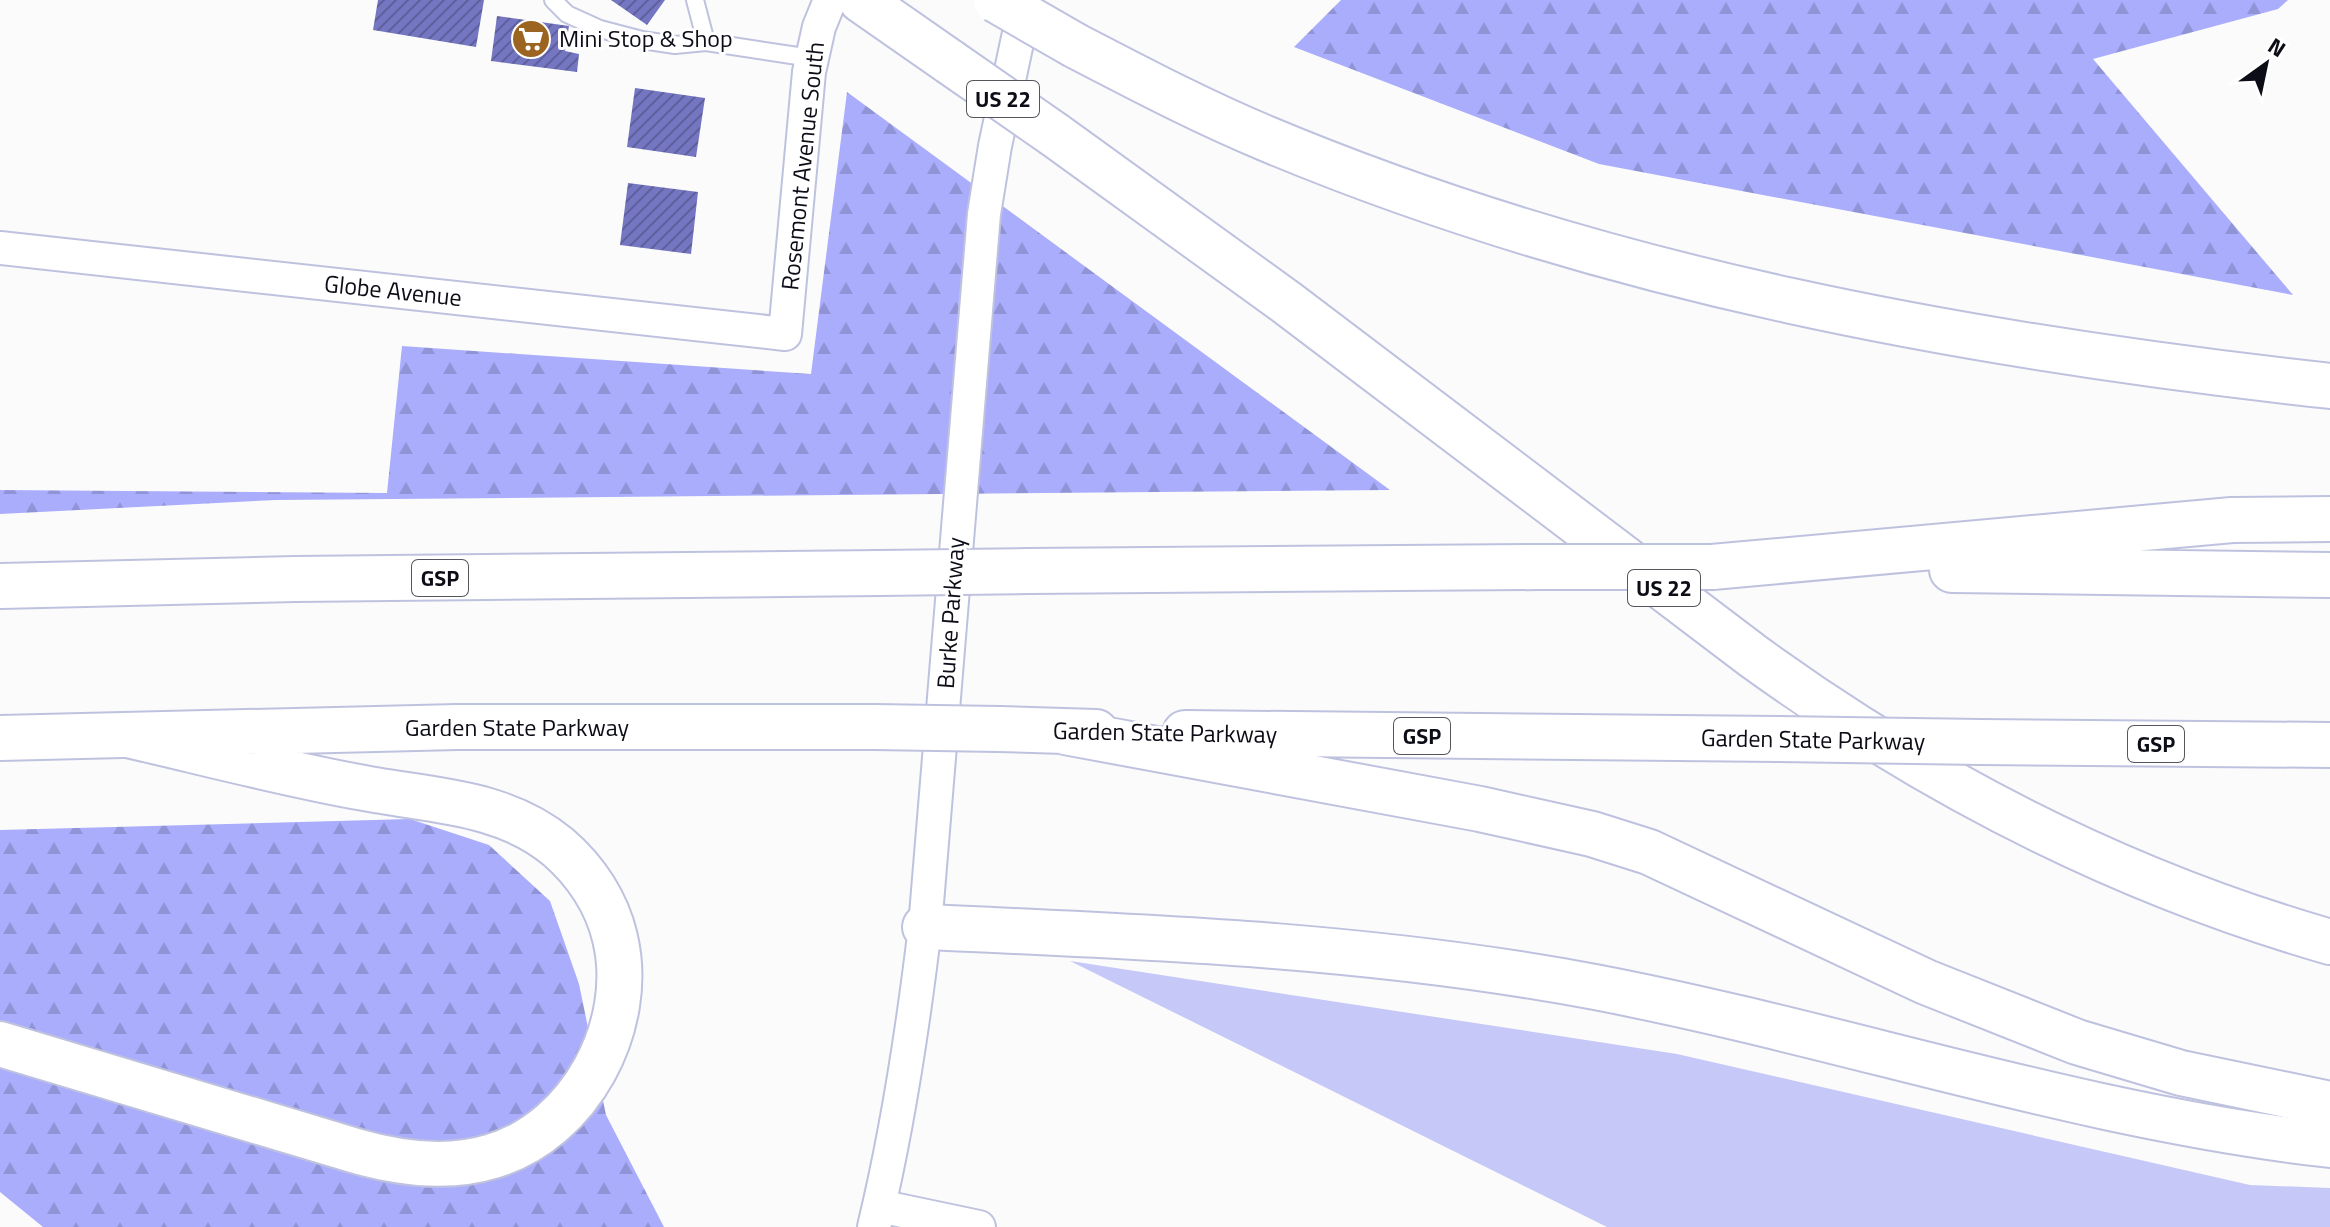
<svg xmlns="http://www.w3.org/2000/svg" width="2330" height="1227" viewBox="0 0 2330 1227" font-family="'Titillium Web',sans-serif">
  <defs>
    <pattern id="forest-firs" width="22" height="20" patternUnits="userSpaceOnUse" patternTransform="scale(2)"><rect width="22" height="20" fill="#a9adfc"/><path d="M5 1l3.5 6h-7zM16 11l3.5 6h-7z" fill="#9094d7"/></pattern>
    <pattern id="building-hatch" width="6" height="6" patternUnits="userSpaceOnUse" patternTransform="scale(2)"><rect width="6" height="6" fill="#7476c1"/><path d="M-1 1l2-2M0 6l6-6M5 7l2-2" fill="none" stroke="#5e5f9c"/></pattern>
  </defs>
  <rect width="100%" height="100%" fill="#fbfbfb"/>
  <path fill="#c6c9f7" d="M1070,961l607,93 573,131 80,3v39h-723z"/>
  <path fill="url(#forest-firs)" d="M1341,0h947l-10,9 -185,50 200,236 -694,-131 -305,-117z
    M847,92l543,398 -1114,10 -276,14v-24l387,3 15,-147 409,28z
    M410,819l79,26 61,56 29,83 27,131 58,112h-621l-43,-35v-362z"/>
  <path fill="url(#building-hatch)" d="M378,0h106l-8,47 -103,-17z
    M611,0h54l-18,25z
    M497,16l72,10 -4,25 14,3 -2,18 -86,-11z
    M635,88l70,10 -9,59 -69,-10z
    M628,183l70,9 -7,62 -71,-9z"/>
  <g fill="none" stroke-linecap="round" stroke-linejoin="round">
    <defs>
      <path id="service" d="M553,0l14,14 33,15 42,11 33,5 31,-3 105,16
        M695,0l11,42"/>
      <path id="minor" d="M0,248l785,86 24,-262 10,-45 11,-27
        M879,1206l100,21
        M874,1227c24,-99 39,-199 51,-300l59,-713 11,-68 31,-146"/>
      <path id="trunk" d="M861,0l89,62
        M1076,46c62,32 124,65 189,92 338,142 702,208 1065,248
        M1055,135l231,167 467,354c175,127 369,226 577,286
        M925,927c226,10 447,18 670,60 246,47 485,130 735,158"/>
      <path id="motorway" d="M1712,567l520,-47 98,-1
        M1952,570l378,5
        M1029,571l511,-4
        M0,586l295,-7 584,-6
        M999,729l97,3
        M1065,732l415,77 112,25 57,18 277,130 151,60 104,31 149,31
        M1185,733l593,6
        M0,738l457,-11h417
        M1981,742l349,3
        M0,1044l356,107c45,13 92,19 137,5 87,-26 143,-131 122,-218 -8,-35 -29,-67 -57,-91 -55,-46 -127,-46 -194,-59 -79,-14 -158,-35 -236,-53"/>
    </defs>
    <use href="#service" stroke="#bfc2df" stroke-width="20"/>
    <use href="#minor" stroke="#bfc2df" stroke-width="36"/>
    <use href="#trunk" stroke="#bfc2df" stroke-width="48"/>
    <use href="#motorway" stroke="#bfc2df" stroke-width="48"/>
    <use href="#service" stroke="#fff" stroke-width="16"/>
    <use href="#minor" stroke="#fff" stroke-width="32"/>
    <use href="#trunk" stroke="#fff" stroke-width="44"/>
    <use href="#motorway" stroke="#fff" stroke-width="44"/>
    <defs>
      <path id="trunk-bridge" d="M996,0l80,46
        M950,62l105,73"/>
      <path id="motorway-bridge" d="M1540,567h172
        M879,573l150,-2
        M874,727l125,2
        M1778,739l203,3"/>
    </defs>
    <use href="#trunk-bridge" stroke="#bfc2df" stroke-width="48" stroke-linecap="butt"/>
    <use href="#motorway-bridge" stroke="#bfc2df" stroke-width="48" stroke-linecap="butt"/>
    <use href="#trunk-bridge" stroke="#fff" stroke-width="44"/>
    <use href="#motorway-bridge" stroke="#fff" stroke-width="44"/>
  </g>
  <defs>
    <symbol id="supermarket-disc" viewBox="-11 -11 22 22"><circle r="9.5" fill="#9c6421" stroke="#fff"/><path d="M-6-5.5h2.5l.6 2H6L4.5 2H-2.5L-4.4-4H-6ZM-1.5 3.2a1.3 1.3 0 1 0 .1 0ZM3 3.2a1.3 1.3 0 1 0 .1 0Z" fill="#fff"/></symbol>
  </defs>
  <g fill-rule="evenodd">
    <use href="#supermarket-disc" x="509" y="17" width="44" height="44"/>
  </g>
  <g text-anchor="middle" stroke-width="6" stroke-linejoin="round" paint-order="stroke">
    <g fill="#fff" stroke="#55565c" stroke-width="2">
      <rect x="967" y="81" width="72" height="36" rx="6"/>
      <rect x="412" y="560" width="56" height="36" rx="6"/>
      <rect x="1628" y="570" width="72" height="36" rx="6"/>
      <rect x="1394" y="718" width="56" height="36" rx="6"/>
      <rect x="2128" y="726" width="56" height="36" rx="6"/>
    </g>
    <g font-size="22" font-weight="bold" fill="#0c0d16">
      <text x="1003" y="107">US 22</text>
      <text x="440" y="586">GSP</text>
      <text x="1664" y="596">US 22</text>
      <text x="1422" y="744">GSP</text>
      <text x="2156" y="752">GSP</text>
    </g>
    <g font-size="24" fill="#0c0d16" stroke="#fff" text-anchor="start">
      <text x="559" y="47">Mini Stop &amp; Shop</text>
    </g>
    <g font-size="24" fill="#0c0d16" stroke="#fff">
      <text transform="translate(803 166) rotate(-84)" y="8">Rosemont Avenue South</text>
      <text transform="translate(393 291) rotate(6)" y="8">Globe Avenue</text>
      <text transform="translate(951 613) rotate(-86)" y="8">Burke Parkway</text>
      <text x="517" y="736">Garden State Parkway</text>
      <text transform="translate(1165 733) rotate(1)" y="8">Garden State Parkway</text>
      <text transform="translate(1813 740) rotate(1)" y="8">Garden State Parkway</text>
    </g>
  </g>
  <g transform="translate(2266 64) rotate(33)" stroke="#ffffff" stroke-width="6" paint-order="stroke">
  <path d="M0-6L14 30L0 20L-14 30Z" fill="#0c0d16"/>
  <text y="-12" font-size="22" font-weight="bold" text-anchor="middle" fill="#0c0d16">N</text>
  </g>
</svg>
